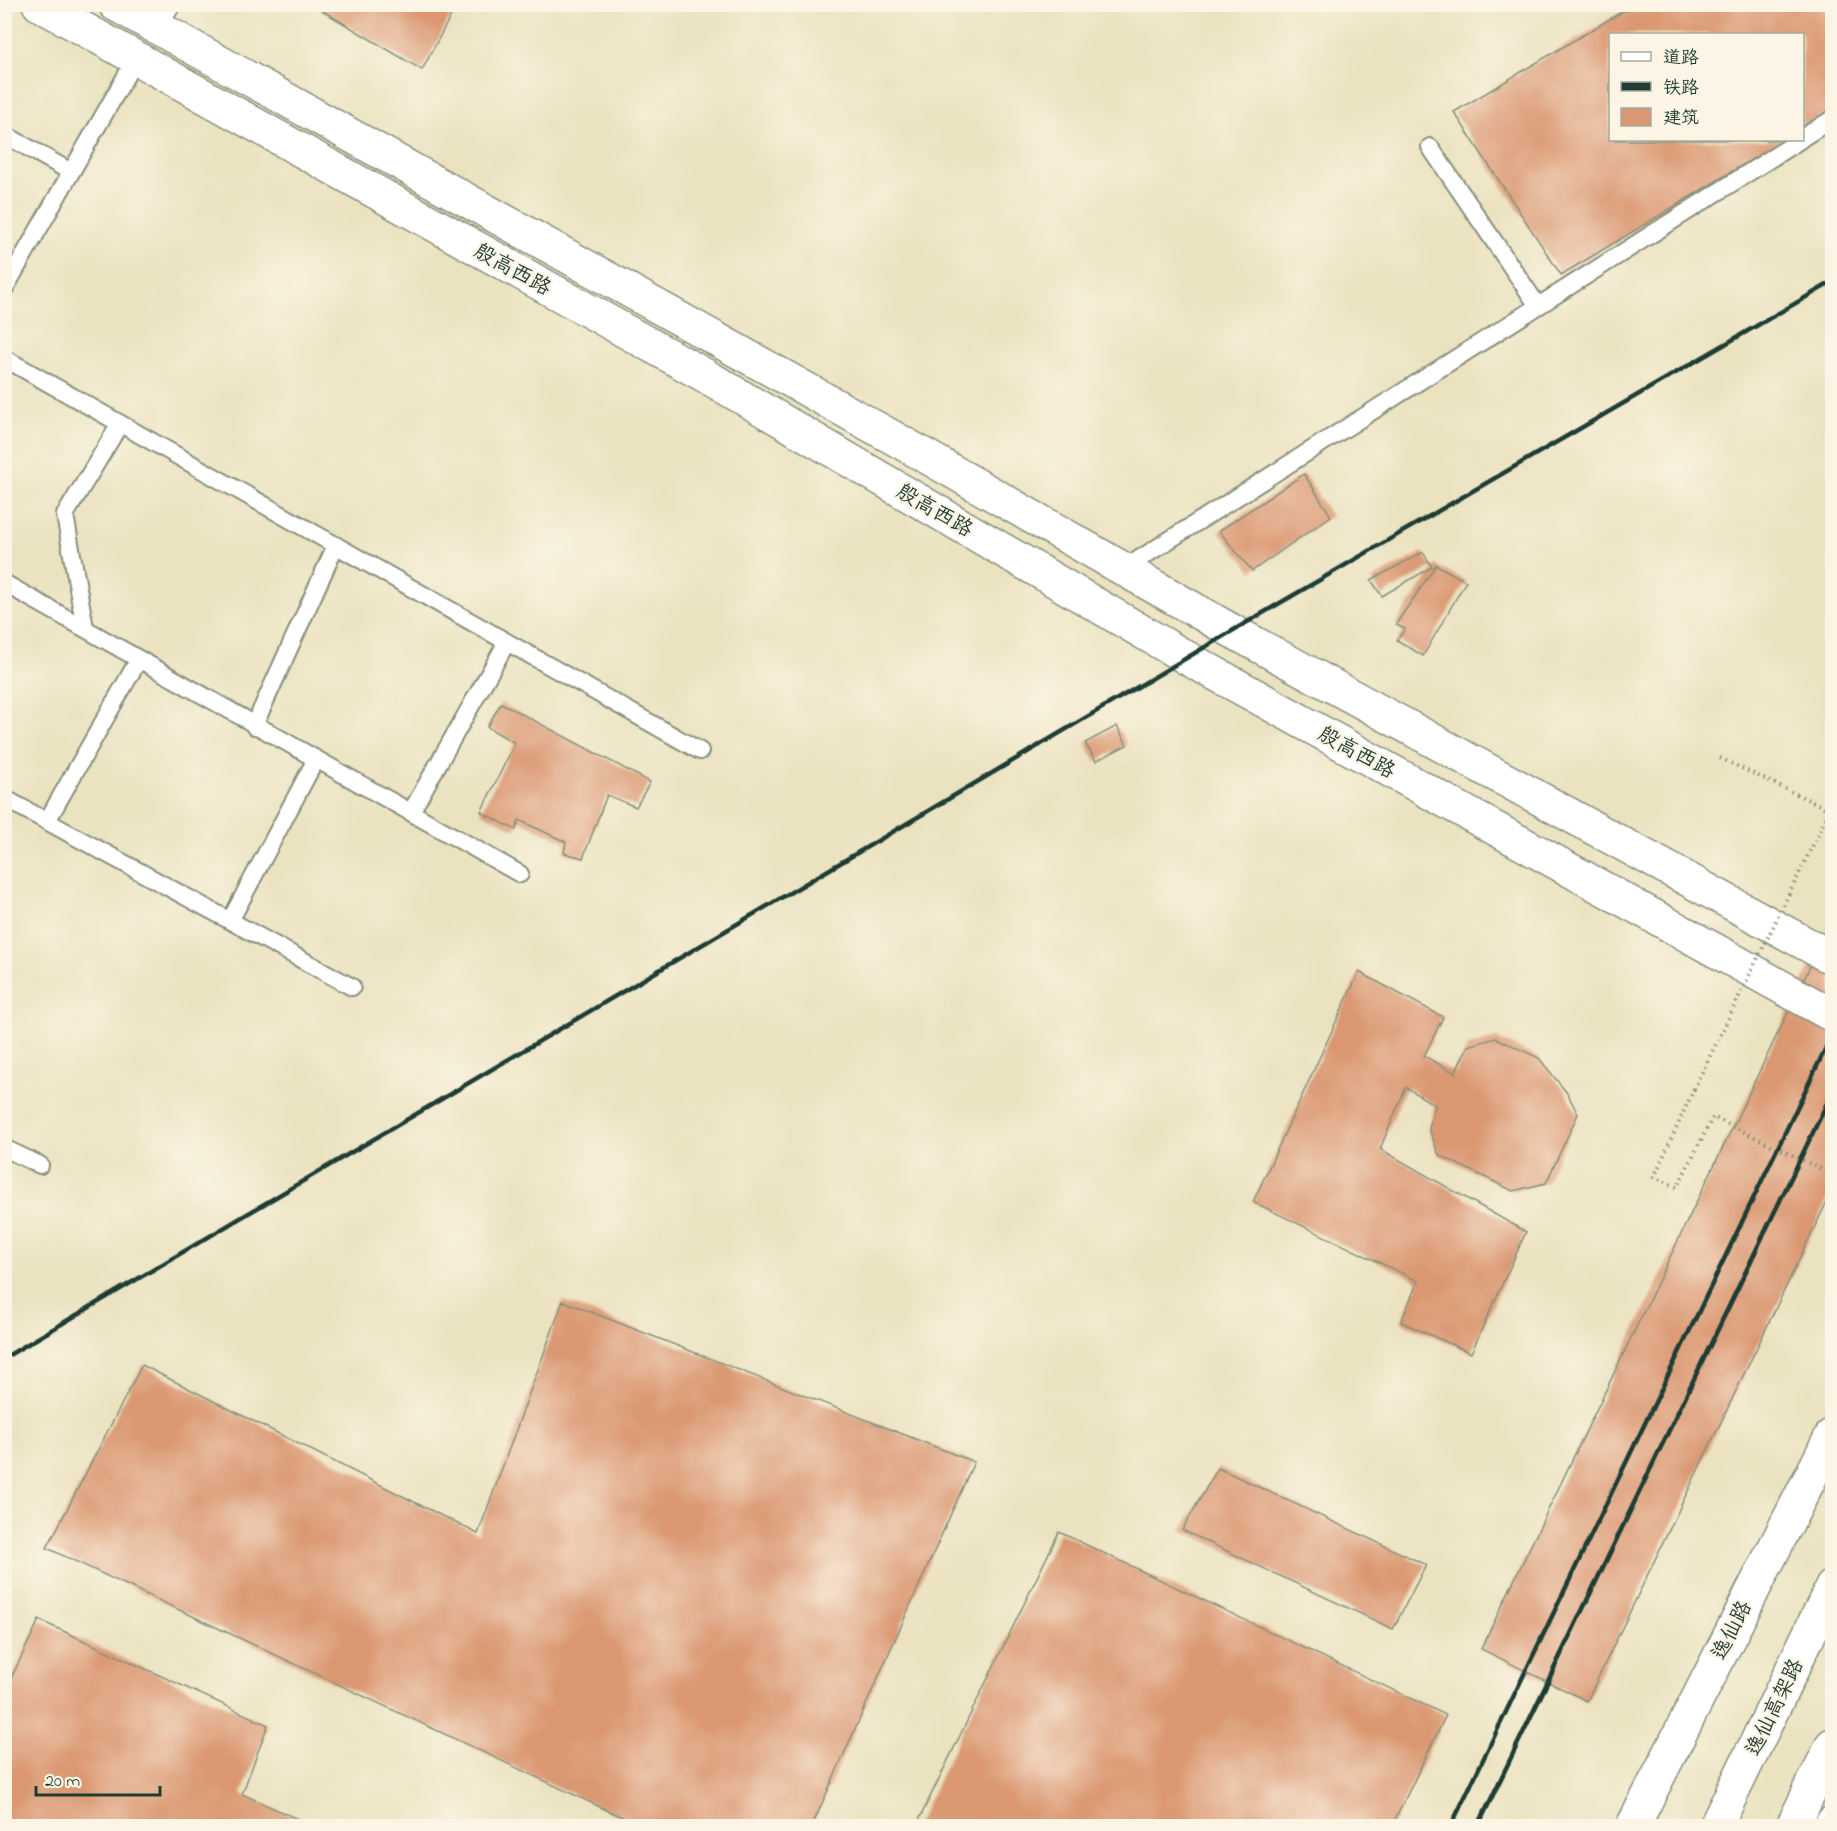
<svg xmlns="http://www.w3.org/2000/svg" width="1837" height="1831" viewBox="0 0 1837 1831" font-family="'Indie Flower','LXGW WenKai TC',sans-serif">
  <rect width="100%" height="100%" fill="#fcf5e5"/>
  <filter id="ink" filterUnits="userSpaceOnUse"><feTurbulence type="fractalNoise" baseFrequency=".0167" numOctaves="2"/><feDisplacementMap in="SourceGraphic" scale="12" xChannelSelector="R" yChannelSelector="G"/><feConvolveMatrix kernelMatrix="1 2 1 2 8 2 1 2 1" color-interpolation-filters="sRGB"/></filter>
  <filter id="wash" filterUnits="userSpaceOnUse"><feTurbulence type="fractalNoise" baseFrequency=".008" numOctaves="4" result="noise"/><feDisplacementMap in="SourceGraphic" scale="24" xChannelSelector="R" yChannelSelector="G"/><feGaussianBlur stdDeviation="1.35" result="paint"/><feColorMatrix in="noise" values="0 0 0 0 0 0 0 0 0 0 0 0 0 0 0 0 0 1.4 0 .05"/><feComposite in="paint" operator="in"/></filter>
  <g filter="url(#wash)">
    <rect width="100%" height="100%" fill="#ebe2c0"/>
    <g id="blocks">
      <path fill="#da9771" d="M311,4h146l-35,66z
        M1635,4h197v106l-30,18v-94h-192v106h174l-223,135 -107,-163z
        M1304,474l27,42 -79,55 -33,-40z
        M1423,552l9,15 -50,29 -11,-16z
        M1436,565l30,16 -43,75 -26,-16 8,-11 -9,-5z
        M501,703l149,79 -14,25 -29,-12 -24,63 -19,-5 2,-11 -47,-22 -3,10 -35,-18 34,-69 -28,-16z
        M1117,726l10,19 -31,16 -11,-18z
        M1832,921v270l-245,510 -106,-52z
        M1359,972l84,45 -19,39 31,17 13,-27 28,-8 43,20 28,35 11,21 -32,69 -33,8 -74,-36 -10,-26 6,-24 -29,-18 -26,62 146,83 -55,121 -70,-31 17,-41 -165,-79z
        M563,1301l411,161 -162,364h-171l-594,-278 95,-183 336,169z
        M1218,1468l208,97 -33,64 -211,-99z
        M1059,1532l387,183 -54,111h-476z
        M39,1620l229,105 -26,69 71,32h-309v-133z"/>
    </g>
  </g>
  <g filter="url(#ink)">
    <use href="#blocks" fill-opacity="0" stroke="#85907a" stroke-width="1.5"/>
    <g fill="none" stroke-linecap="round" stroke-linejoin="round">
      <defs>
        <path id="lane" d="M158,29l14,-25
          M4,134l67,38
          M1802,138l30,-19
          M1430,147l108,159
          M4,290l131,-230
          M4,358l696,393
          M1125,568l675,-428
          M4,583l516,291
          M85,628l-20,-113 55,-91
          M254,726l82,-181
          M4,798l348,189
          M411,812l96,-170
          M47,821l92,-162
          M230,921l86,-162
          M4,1148l36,17"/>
        <path id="primary" d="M39,4l665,371 483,283 645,357
          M115,4l793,442 324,185 600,327
          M1633,1826l199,-391
          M1831,1826l1,-3"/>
        <path id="highway" d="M1716,1826l116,-239
          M1793,1826l39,-81"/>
      </defs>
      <use href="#lane" stroke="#85907a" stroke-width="20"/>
      <use href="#primary" stroke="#85907a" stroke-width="36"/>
      <use href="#highway" stroke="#85907a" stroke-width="36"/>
      <path stroke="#85907a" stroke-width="4" stroke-dasharray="1.5 4.5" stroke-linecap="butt" d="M1720,758l110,52
        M1694,1089l-40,88 23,10 36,-70 119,57"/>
      <use href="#lane" stroke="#fff" stroke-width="16"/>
      <use href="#primary" stroke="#fff" stroke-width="33"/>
      <use href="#highway" stroke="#fff" stroke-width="33"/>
      <path stroke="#1f3d34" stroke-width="4.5" d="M4,1358l1228,-727 600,-349
        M1451,1826l381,-791
        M1478,1826l354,-733"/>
      <path stroke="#85907a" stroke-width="4" stroke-dasharray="1.5 4.5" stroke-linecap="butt" d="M1694,1089l136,-279 2,1"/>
    </g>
  </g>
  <g text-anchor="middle" stroke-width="4.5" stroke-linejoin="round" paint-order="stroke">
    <g font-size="21" fill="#1f3d34" stroke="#fcf5e5">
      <text transform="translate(513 269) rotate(29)" y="7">殷高西路</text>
      <text transform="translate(935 510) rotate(30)" y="7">殷高西路</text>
      <text transform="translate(1357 752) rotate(29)" y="7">殷高西路</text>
      <text transform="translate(1731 1630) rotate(-63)" y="7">逸仙路</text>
      <text transform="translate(1774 1707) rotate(-64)" y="7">逸仙高架路</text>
    </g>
  </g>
  <rect width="1837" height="1831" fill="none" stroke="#fcf5e5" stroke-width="24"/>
  <rect x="1609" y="33" width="195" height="108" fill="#fcf5e5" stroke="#a4ab9e" stroke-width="1.5"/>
  <rect x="1621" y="52" width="30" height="9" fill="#ffffff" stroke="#a4ab9e" stroke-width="1.5"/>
  <text x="1663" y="63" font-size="18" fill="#1f3d34">道路</text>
  <rect x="1621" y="82" width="30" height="9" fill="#1f3d34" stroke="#a4ab9e" stroke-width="1.5"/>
  <text x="1663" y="93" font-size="18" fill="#1f3d34">铁路</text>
  <rect x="1621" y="108" width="30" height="18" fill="#da9771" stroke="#a4ab9e" stroke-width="1.5"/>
  <text x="1663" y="123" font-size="18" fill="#1f3d34">建筑</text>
  <path d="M36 1786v9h124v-9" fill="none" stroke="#1f3d34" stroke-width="3"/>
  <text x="45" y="1786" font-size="18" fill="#1f3d34" stroke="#fcf5e5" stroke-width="4.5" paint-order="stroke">20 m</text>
</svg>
